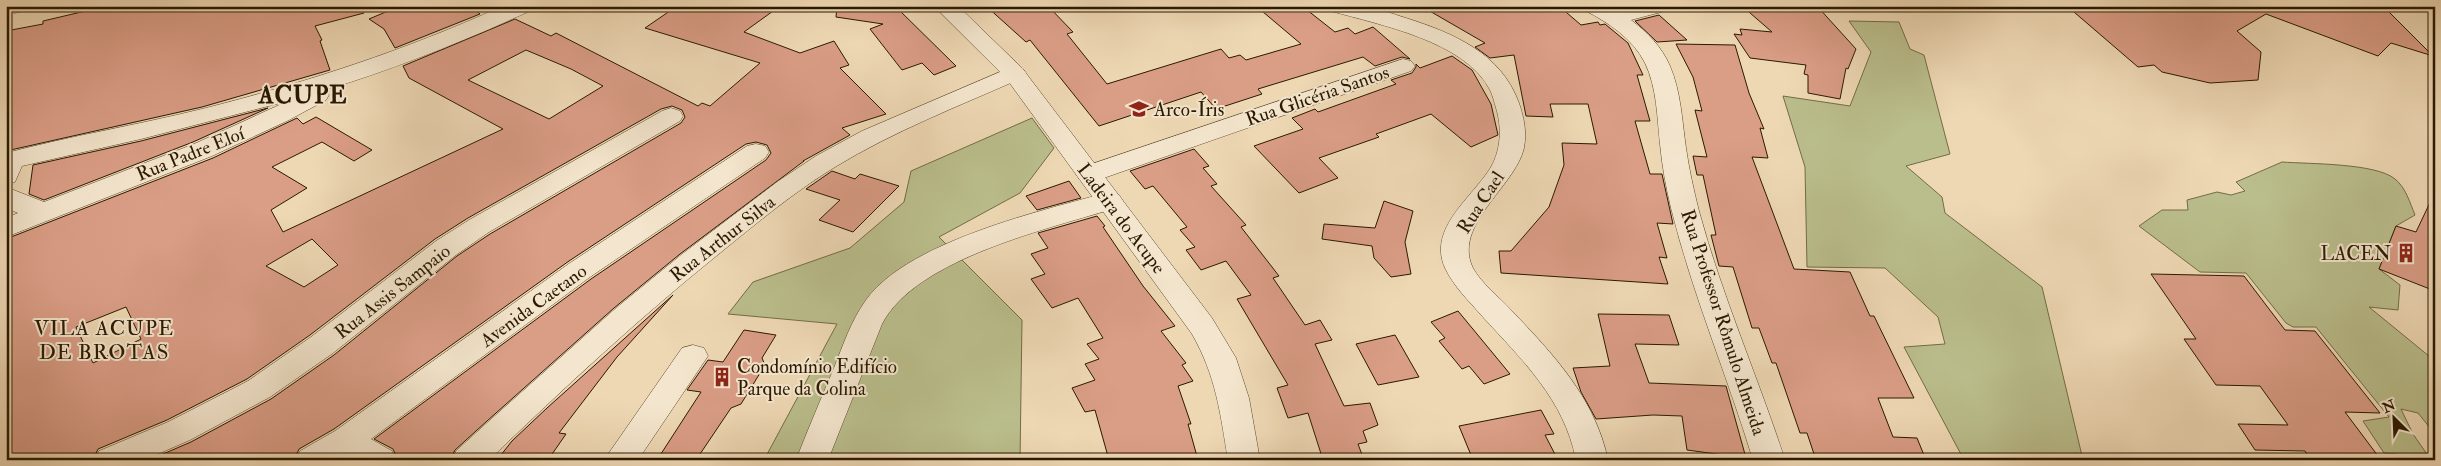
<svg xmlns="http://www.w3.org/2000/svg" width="2441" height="466" viewBox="0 0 2441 466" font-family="'IM FELL Double Pica',serif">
  <rect width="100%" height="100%" fill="#eed8b4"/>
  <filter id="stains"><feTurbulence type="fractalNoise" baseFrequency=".004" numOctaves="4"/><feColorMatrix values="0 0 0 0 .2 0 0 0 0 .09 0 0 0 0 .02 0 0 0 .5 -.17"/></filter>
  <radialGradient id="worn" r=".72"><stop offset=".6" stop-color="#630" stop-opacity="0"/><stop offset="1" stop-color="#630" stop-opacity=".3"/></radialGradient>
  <path fill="#babe8c" stroke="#726c46" d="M1849,21l50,1 11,27 14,6 26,99 -44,12 36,31 3,16 97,74 41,173h-119l-60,-113 41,-3 -7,-27 -53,-49 -78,-1 -2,-100 -22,-71 67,10 21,-54z
    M1032,118l22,30 -34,45 -81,44 83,83 -2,140h-256l73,-136 -109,-10 25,-32 97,-34 54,-46 7,-31z
    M2282,162c27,2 94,1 113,17 11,9 15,24 20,36l-19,11 -17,43 21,16 -2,25 -29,-3 66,54v73l-17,-21 -17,-4 12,25 18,26h-29l-5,-6 -13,-1 -21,-32 26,-4 -73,-90h-23l-7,-4 -40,-50 -46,-1 -61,-46 23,-16h26l-1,-10 30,-8 14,3 14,-4 -9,-9z"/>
  <path fill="#da9d86" stroke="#2a1900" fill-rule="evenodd" d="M107,6h256l1,7 -49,13 7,14 -2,1 10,29 -128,37 -196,44v-120l37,-7v-3z
    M400,6h71l9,8 -85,34 -11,-19 -15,-10z
    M677,6h103l-36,26 56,21 34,-12 15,24 -9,3 46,46 -44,14 8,7 -47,26h1l-124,93 -66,54 -127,113 -32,29 -5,10h-52l-5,-11 -19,-10 217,-160 175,-119 5,-7 -4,-8 -11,-3 -10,2 -177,117 -235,168 -35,20 -5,11h-145l42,-18 80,-43 63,-44 123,-99 33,-22 191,-111 4,-6 -3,-7 -10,-4 -11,3 -193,109 -33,21 -125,96 -63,44 -80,41 -69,29 -5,11h-82l-5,-10v-211l207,-81 84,-40 6,6 13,-7 56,33 -18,11 -32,-19 -50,25 35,21 -36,22 12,22 220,-103 -94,-51 -6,-12 112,-47 36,17 5,-3 142,73 4,-3 8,3 50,-43 -115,-35zM526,50l45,19 32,17 -54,33 -81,-39zM312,239l26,26 -34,22 -38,-21zM126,307l15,32 -48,24 -17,-36z
    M837,6h58l61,60 -22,9 -12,-12 -20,7 -32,-41 13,-5 -47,-7z
    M986,6h62l25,26 -6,2 40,50 114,-35 8,9 11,-3 6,5 55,-16 -45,-38h46l33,26 13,-4 7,6 18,-7 37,32 -8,-2 -27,9 -12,-9 -105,32 4,5 -46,15 -15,-17 -102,34 -69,-86 -4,2z
    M1421,6h74l6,5 17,-5h41l22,19 17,-3 2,3 5,-1 23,19 15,32h-6l13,46h-15l15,53h12l11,50 -16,-1 10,35 -8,-1 9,27 -167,-11 -2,-22h12l38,-44 15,-42 -2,-22 35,1 -9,-40h-38l3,13 -27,-1 -12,-61 -24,3 -15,-11 10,-4z
    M1742,6h75l39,43 -8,20 -2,-1 -6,31 -32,-6v-18l-4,-1 2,-9 -56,-7 -16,-24 8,1 -2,-6 32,3z
    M2067,6h311l8,3 47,47 -42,-13 -13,13 -112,-42 -29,17 24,21 -3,28 -48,3 -48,-11 -8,-7 -16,2z
    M1659,15l28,25 -30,2 -22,-21z
    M1676,44l59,1 14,48 15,36 -4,-1 8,30 -16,-1 42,112 56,3 20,44h4l40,82h-36l15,39 24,1 9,22h-110l-9,-27h-7l-24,-70h-4l-13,-35h-7l-19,-61 -14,-1 -8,-31h5l-13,-60h-6l-4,-19 14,1 -12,-47 7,1 -9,-34z
    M1452,56l20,14 19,34 7,31 -27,12 -40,-33 -55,20 3,3 -60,21 19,20 -39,15 -45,-47 49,-17 -11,-11 23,-9 3,3 78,-28 -5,-4 21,-7 4,-6v-3l4,4z
    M268,108l-75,34 -149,58 -15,-6 4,-29 108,-24z
    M1194,149l15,17 -6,2 14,16 -6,2 35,39 -5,2 38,49 -6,2 32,47 15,-5 12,20 -17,4 29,62 26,-3 8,22 -15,6 4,11 -9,2 6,16h-41l-15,-47 -20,5 -11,-30 11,-3 -51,-86 14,-4 -25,-34 -25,9 -15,-20 9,-3 -15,-17 7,-3 -34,-41 -8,3 -15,-18z
    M832,171l23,8 5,-5 39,12 -46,46 -34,-12 21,-20 -34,-11z
    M1069,181l12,17 -44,12 -11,-14z
    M2435,192v99l-56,-22 17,-43 20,6z
    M1384,201l29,10 -8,31 6,32 -20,3 -17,-19 -2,-12 -50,-7 2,-15 51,4z
    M1097,216l8,10 -2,1 40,59 32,40 -14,5 25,32 -4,2 11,16 -15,5 13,38h-3l10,36h-89l-14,-50 -10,2 -13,-24 23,-8 -10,-16 14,-5 -12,-15 16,-6 -25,-40 -26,10 -21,-29 14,-5 -14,-20 17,-6 -10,-15z
    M2151,274l93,2 41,54 30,1 65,82 -35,-1 36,48h-70l-6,-9 -50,-1 -17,-26 50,1 -28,-39 -44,-1 -32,-46h12z
    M673,295l-56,62 -58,76 7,1 -18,26h-51l15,-19 35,-33z
    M1458,311l52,63 -26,10 -15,-18 -7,3 -23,-28 6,-3 -14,-16z
    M1598,314l71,1 10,30 -44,-1 14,39 77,3 20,72 -59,-8 -5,-34 -29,-1 -57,4 -15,-27 -8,-24 37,-2z
    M744,330l32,5 -14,23 3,7 -24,39 -10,4 -35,52h-39l44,-68 -14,-2 21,-30 15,2z
    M1395,335l24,42 -41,8 -22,-41z
    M1541,410l13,24 -9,1 13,25h-85l-14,-34z"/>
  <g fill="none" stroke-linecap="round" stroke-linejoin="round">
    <defs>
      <path id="minor" d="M6,6h20l-3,5 -8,2 -9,-2z
        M503,6h30l-3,5c-67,30 -135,58 -205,79l4,5 -3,5 -37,20 -77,36 -206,81v-19l12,-5 -12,-5v-21l38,15 150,-58 94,-43 -147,38 -119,27 -7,16 -9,2v-31c65,-17 131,-28 196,-44 103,-26 204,-59 301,-103z
        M1328,6c11,0 23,-1 34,0 14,1 30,8 44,12 47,15 95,35 113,85 5,15 8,29 5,45 -9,39 -72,77 -51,120 8,15 26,29 38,42 42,44 84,88 97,150h-32c-12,-61 -54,-100 -94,-144 -13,-15 -28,-29 -37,-48 -18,-40 28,-71 46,-101 10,-18 11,-39 5,-59 -2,-6 -3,-12 -6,-18 -25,-49 -110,-65 -159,-79z
        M1583,6h35l2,3 10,-3h38l-3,5 -34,9c16,12 31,27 39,46 11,26 12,54 16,82 3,21 8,43 13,63 23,85 59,166 86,249h-32c-26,-85 -61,-167 -82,-252 -5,-21 -9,-42 -11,-64 -3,-27 -3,-56 -15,-81 -12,-24 -36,-40 -59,-52z
        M1403,59l8,2 4,5 -4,5 -313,109 -9,2 -9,-2 -4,-6 4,-6z
        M1014,66l8,2 4,5 -4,5c-63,28 -128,53 -187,89 -41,25 -78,56 -115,86 -81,65 -156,135 -231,207h-37l4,-9 32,-29 127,-113 66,-54 96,-73 39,-26 46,-25z
        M671,108l9,3 3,5 -3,5 -191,111 -33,23 -123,98 -63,44 -80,43 -46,20h-49l4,-9 69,-29 80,-41 63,-44 125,-96 33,-21 193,-109z
        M756,144l9,2 4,6 -4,6 -175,119 -219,162 21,12 4,9h-43l-7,-4 -7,4h-43l4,-9 35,-20 235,-168 177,-117z
        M1110,192l9,3 4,6 -4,6c-67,21 -203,51 -237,117l-54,136h-32c12,-31 25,-61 38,-92 9,-23 17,-47 32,-68 41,-58 177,-90 244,-108z
        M693,345l11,3 4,8 -70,104h-34l78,-112z"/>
      <path id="tertiary" d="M934,6h24l64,62 190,250 24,40 13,40 11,62h-32c-8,-48 -12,-84 -36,-126l-186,-256z"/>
    </defs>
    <use href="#minor" stroke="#5b492d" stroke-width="1"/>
    <use href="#tertiary" stroke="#5b492d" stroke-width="1"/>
    <use href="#minor" fill="#f4e6ce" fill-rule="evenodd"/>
    <use href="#tertiary" fill="#f4e6ce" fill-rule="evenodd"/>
  </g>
  <defs>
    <symbol id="school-bare" viewBox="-9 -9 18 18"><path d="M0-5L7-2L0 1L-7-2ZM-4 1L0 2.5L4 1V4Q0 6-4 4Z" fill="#8f2418" stroke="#f4e6ce" stroke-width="2.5" paint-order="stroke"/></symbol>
    <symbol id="building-bare" viewBox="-9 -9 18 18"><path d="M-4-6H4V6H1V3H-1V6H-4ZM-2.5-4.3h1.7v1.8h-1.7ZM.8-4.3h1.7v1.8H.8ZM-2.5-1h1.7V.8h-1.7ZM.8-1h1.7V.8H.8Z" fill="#8f2418" stroke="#f4e6ce" stroke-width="2.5" paint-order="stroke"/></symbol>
  </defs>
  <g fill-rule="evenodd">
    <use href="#school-bare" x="1125" y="95" width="28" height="28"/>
    <use href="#building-bare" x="2392" y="239" width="28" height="28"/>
    <use href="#building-bare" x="708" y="363" width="28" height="28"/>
  </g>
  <g text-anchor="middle" stroke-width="4" stroke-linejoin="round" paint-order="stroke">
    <g font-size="19" fill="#2a1900" stroke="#f4e6ce">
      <text transform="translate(1317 95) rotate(-19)" y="7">Rua Glicéria Santos</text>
      <text transform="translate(190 153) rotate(-22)" y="7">Rua Padre Eloí</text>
      <text transform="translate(1480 202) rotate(-57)" y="7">Rua Cael</text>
      <text transform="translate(1122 218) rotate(53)" y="7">Ladeira do Acupe</text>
      <text transform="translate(722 238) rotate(-38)" y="7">Rua Arthur Silva</text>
      <text transform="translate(392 291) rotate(-38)" y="7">Rua Assis Sampaio</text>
      <text transform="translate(533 305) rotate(-36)" y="7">Avenida Caetano</text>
      <text transform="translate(1724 322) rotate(72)" y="7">Rua Professor Rômulo Almeida</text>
    </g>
    <g font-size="19" fill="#2a1900" stroke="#f4e6ce" text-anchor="start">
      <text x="1154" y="116">Arco-Íris</text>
      <text x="2391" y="260" text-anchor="end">LACEN</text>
      <text x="737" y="373">Condomínio Edifício<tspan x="737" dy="22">Parque da Colina</tspan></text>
    </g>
    <g font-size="21" letter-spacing="1" fill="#2a1900" stroke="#f4e6ce">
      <text x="104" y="335">VILA ACUPE<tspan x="104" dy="24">DE BROTAS</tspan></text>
    </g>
    <g font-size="24" font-weight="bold" letter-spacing="1" fill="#2a1900" stroke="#f4e6ce">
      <text x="303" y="103">ACUPE</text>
    </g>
  </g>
  <rect width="2441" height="466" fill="none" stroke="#eed8b4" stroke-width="25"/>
  <rect x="8" y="8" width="2426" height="451" fill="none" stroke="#2a1900" stroke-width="2.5"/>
  <rect x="12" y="12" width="2416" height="441" fill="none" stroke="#2a1900"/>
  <g transform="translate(2394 418) rotate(336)" stroke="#f4e6ce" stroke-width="4" paint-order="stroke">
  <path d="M0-4L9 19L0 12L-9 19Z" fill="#2a1900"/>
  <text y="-8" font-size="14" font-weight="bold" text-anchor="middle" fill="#2a1900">N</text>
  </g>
  <rect width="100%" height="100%" filter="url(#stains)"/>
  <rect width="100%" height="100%" fill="url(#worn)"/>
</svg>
